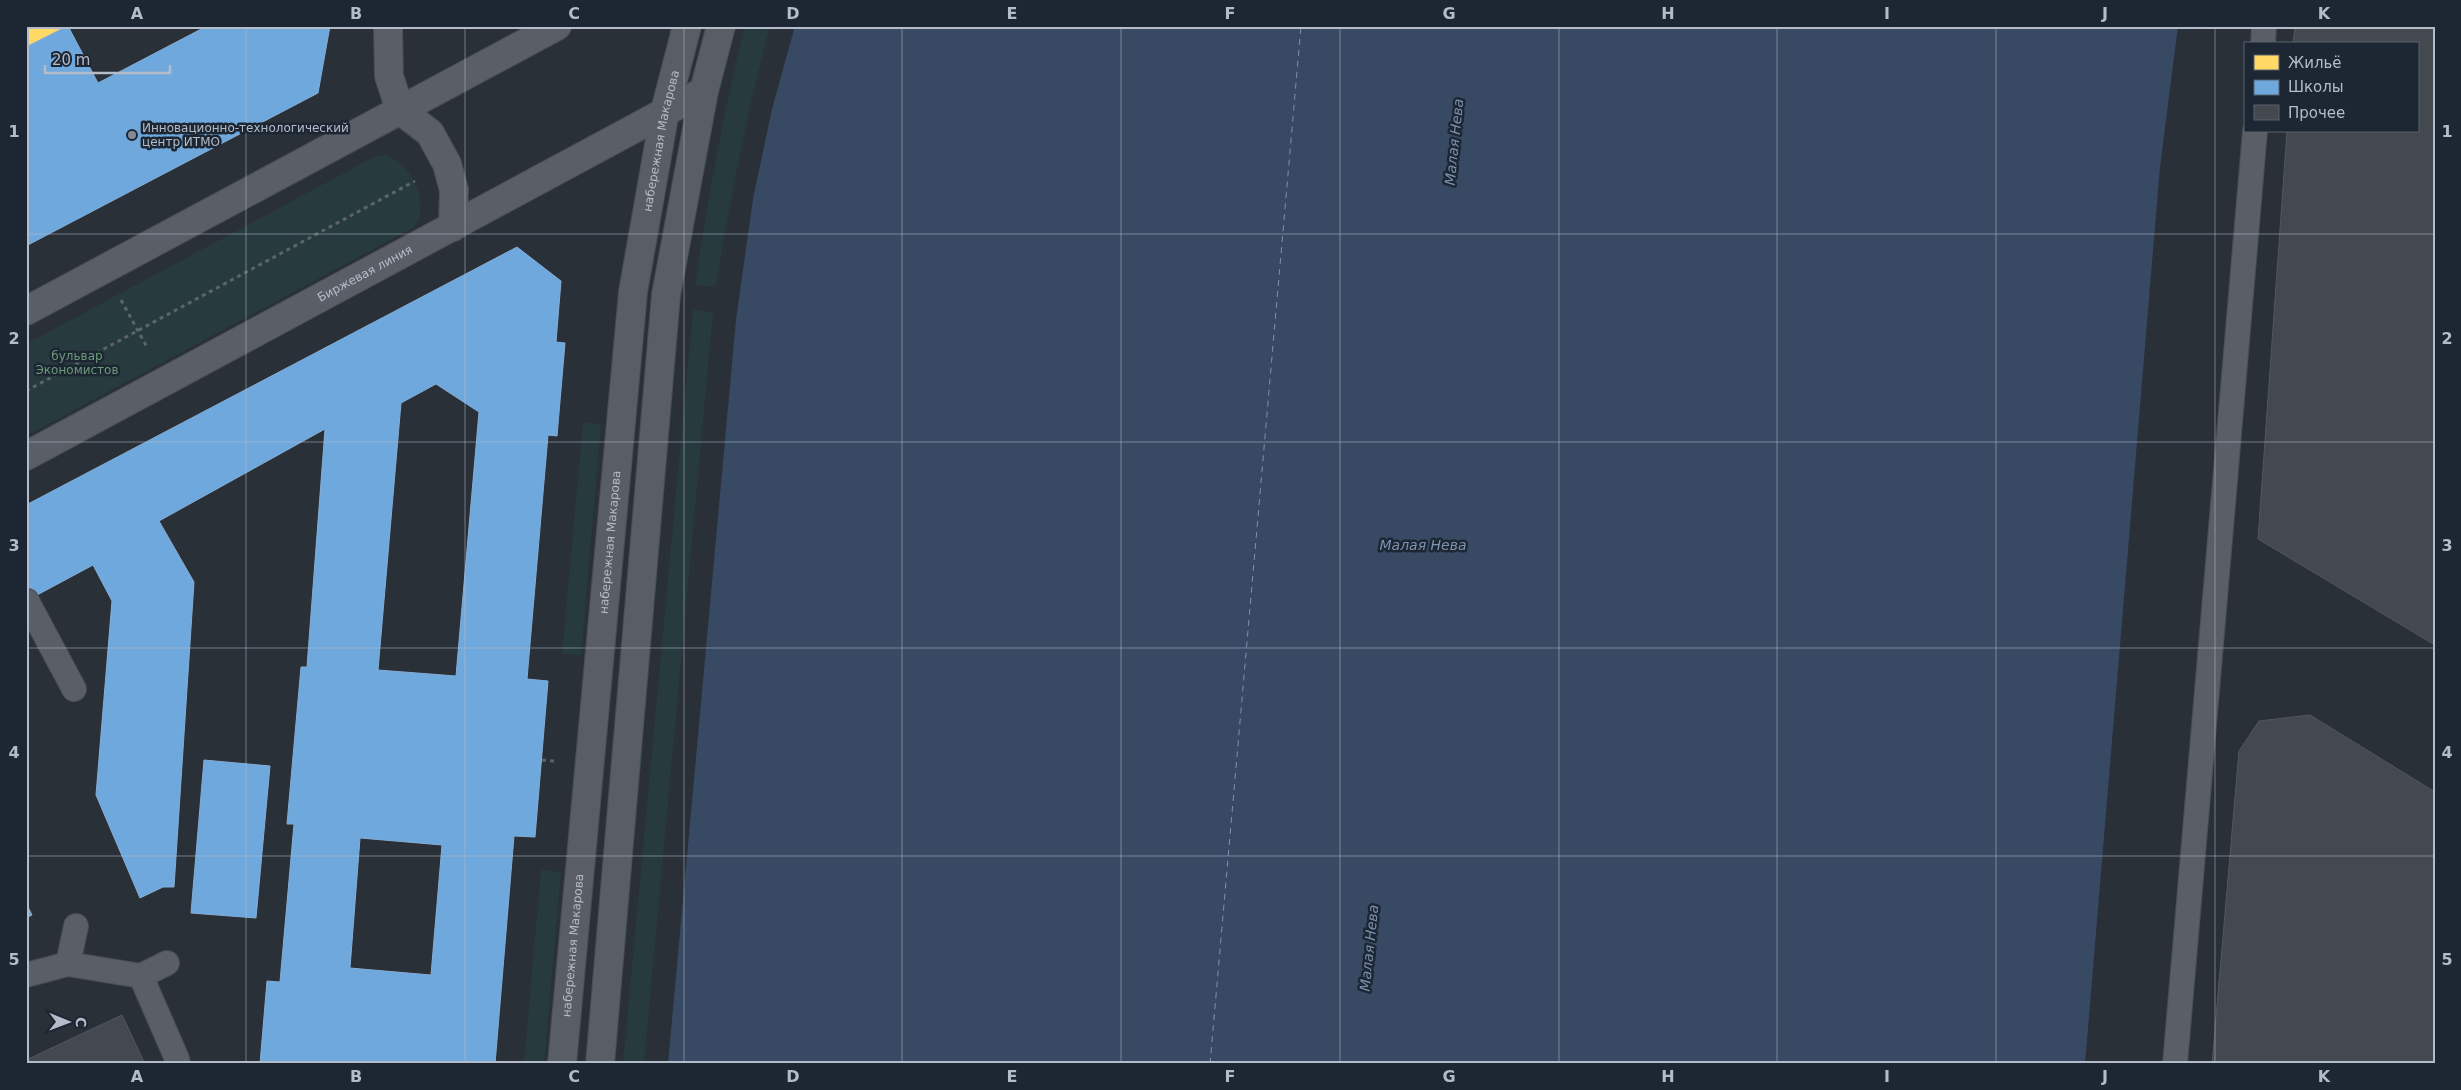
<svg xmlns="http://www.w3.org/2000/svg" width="2461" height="1090" viewBox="0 0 2461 1090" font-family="'DejaVu Sans',sans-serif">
  <rect width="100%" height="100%" fill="#2a3038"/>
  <path fill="#273a3e" d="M745,26h25c-23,87 -40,173 -54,261l-21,-2c13,-87 28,-173 50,-259z
    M386,155c25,9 46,48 28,72l-388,209v-92l350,-188z
    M693,310l20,2 -69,752h-21z
    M583,422l18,2 -20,231 -19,-1z
    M541,870l20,2 -17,192h-20z"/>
  <path fill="#384963" d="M795,26h1383l-18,141 -75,897h-1417l68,-744 17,-121 19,-90z"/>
  <path fill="#ffd966" stroke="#e8d084" d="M26,26h41l-41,21z"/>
  <path fill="#6fa8dc" stroke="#84aed6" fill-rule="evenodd" d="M68,26l30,57 109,-57h123l-12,67 -292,153v-199z
    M517,247l44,34 -5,61 9,1 -8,93 -9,-1 -21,244 21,2 -13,156 -21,-1 -19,228h-235l7,-83 13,1 14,-158h-7l14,-157h6l18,-238 -166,92 35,61 -20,305h-11l-23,11 -44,-103 16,-194 -19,-36 -67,36v-96zM436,384l43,28 -23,264 -78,-6 23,-267zM360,838l82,7 -11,130 -81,-7z
    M204,760l66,6 -14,152 -65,-5z
    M26,903l6,12 -6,3z"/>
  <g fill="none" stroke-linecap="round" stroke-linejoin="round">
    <path stroke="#7c92b1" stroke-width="1" stroke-dasharray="6 5" stroke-linecap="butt" d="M1210,1064l91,-1038"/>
  </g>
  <path fill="#444950" stroke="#52575f" d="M2295,26h140v619l-177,-106 29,-408h130v-87h-124z
    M2310,715l125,77v272h-223l27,-313 20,-30z
    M122,1015l23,49h-119v-4z"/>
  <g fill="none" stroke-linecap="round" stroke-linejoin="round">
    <defs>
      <path id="lane" d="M2263,44l1,-18
        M27,601l47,88
        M68,964l8,-38
        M26,975l42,-11 73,12 26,-13
        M141,976l36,83 1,5
        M2175,1064l80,-933"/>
      <g id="street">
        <path d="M388,26l1,50 11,34 30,23 17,31 7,26 -1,37"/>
        <path d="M26,311l531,-285"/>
        <path id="s1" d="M26,456l678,-365"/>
      </g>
      <g id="secondary">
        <path id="s2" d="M562,1064l71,-772 32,-181 22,-85"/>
        <path d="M600,1064l66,-769 38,-204 17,-65"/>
      </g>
    </defs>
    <use href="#lane" stroke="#484c53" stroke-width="26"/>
    <use href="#street" stroke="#484c53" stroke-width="30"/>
    <use href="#secondary" stroke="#484c53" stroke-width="30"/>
    <path stroke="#5d636a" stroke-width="3" stroke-dasharray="4 4" stroke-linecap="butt" d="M121,300l27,49
      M26,391l389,-210
      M542,760l12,1"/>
    <use href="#lane" stroke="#5a5e66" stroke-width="24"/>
    <use href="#street" stroke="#5a5e66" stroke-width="28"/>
    <use href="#secondary" stroke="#595d64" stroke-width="28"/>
  </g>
  <path fill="none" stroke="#b4bcc9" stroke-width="1" stroke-opacity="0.55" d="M246,26v1038M465,26v1038M684,26v1038M902,26v1038M1121,26v1038M1340,26v1038M1559,26v1038M1777,26v1038M1996,26v1038M2215,26v1038M26,234h2409M26,442h2409M26,648h2409M26,856h2409"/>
  <circle fill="#848b96" stroke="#1d2633" stroke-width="2" cx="132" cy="135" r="5"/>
  <g text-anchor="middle" stroke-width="5" stroke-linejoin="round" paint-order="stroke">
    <g font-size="12" fill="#b4bcc9" stroke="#1d2633" text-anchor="start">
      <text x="142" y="132">Инновационно-технологический<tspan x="142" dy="14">центр ИТМО</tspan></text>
    </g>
    <g font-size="12" fill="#b4bcc9" stroke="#1d2633">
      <text dy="4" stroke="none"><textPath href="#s2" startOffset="929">набережная Макарова</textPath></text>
      <text dy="4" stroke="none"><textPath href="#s1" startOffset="385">Биржевая линия</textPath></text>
      <text dy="4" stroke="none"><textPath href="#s2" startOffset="524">набережная Макарова</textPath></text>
      <text dy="4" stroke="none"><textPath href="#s2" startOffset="119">набережная Макарова</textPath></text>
    </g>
    <g font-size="12" fill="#6b9a76" stroke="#1d2633">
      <text x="77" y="360">бульвар<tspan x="77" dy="14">Экономистов</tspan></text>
    </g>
    <g font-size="14" font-style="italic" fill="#7c92b1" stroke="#1d2633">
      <text transform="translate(1454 142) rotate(-84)" y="5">Малая Нева</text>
      <text x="1423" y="550">Малая Нева</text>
      <text transform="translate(1369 948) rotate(-84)" y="5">Малая Нева</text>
    </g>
  </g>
  <rect width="2461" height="1090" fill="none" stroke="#1d2633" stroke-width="55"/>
  <rect x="2244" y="42" width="175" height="90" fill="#1d2633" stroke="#59626f"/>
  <rect x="2254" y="55" width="25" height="15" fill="#ffd966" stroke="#59626f"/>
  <text x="2288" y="68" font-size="15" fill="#b4bcc9">Жильё</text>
  <rect x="2254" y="80" width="25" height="15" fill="#6fa8dc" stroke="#59626f"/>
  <text x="2288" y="92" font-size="15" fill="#b4bcc9">Школы</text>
  <rect x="2254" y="105" width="25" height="15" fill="#444950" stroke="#59626f"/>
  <text x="2288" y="118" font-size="15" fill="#b4bcc9">Прочее</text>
  <g transform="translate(68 1022) rotate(91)" stroke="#1d2633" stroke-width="4" paint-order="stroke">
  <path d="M0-4L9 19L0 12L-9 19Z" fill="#b4bcc9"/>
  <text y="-8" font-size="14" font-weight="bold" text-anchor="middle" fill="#b4bcc9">С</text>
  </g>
  <path d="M45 65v8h125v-8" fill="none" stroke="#b4bcc9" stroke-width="2.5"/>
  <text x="52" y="65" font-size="15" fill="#b4bcc9" stroke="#1d2633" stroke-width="4" paint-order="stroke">20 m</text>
  <rect x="28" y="28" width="2406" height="1034" fill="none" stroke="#b4bcc9" stroke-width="2"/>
  <g font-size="16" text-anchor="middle" font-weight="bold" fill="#b4bcc9">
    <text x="137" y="19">A</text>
    <text x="356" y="19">B</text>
    <text x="574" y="19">C</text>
    <text x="793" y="19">D</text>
    <text x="1012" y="19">E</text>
    <text x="1230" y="19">F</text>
    <text x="1449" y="19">G</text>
    <text x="1668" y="19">H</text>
    <text x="1887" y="19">I</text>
    <text x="2105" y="19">J</text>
    <text x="2324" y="19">K</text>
    <text x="14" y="137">1</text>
    <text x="2447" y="137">1</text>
    <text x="14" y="344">2</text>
    <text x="2447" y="344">2</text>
    <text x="14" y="551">3</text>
    <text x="2447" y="551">3</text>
    <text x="14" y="758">4</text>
    <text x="2447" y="758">4</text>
    <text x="14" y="965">5</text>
    <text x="2447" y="965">5</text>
    <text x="137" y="1082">A</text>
    <text x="356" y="1082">B</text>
    <text x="574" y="1082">C</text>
    <text x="793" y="1082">D</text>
    <text x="1012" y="1082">E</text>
    <text x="1230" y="1082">F</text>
    <text x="1449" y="1082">G</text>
    <text x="1668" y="1082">H</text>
    <text x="1887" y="1082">I</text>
    <text x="2105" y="1082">J</text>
    <text x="2324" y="1082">K</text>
  </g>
</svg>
